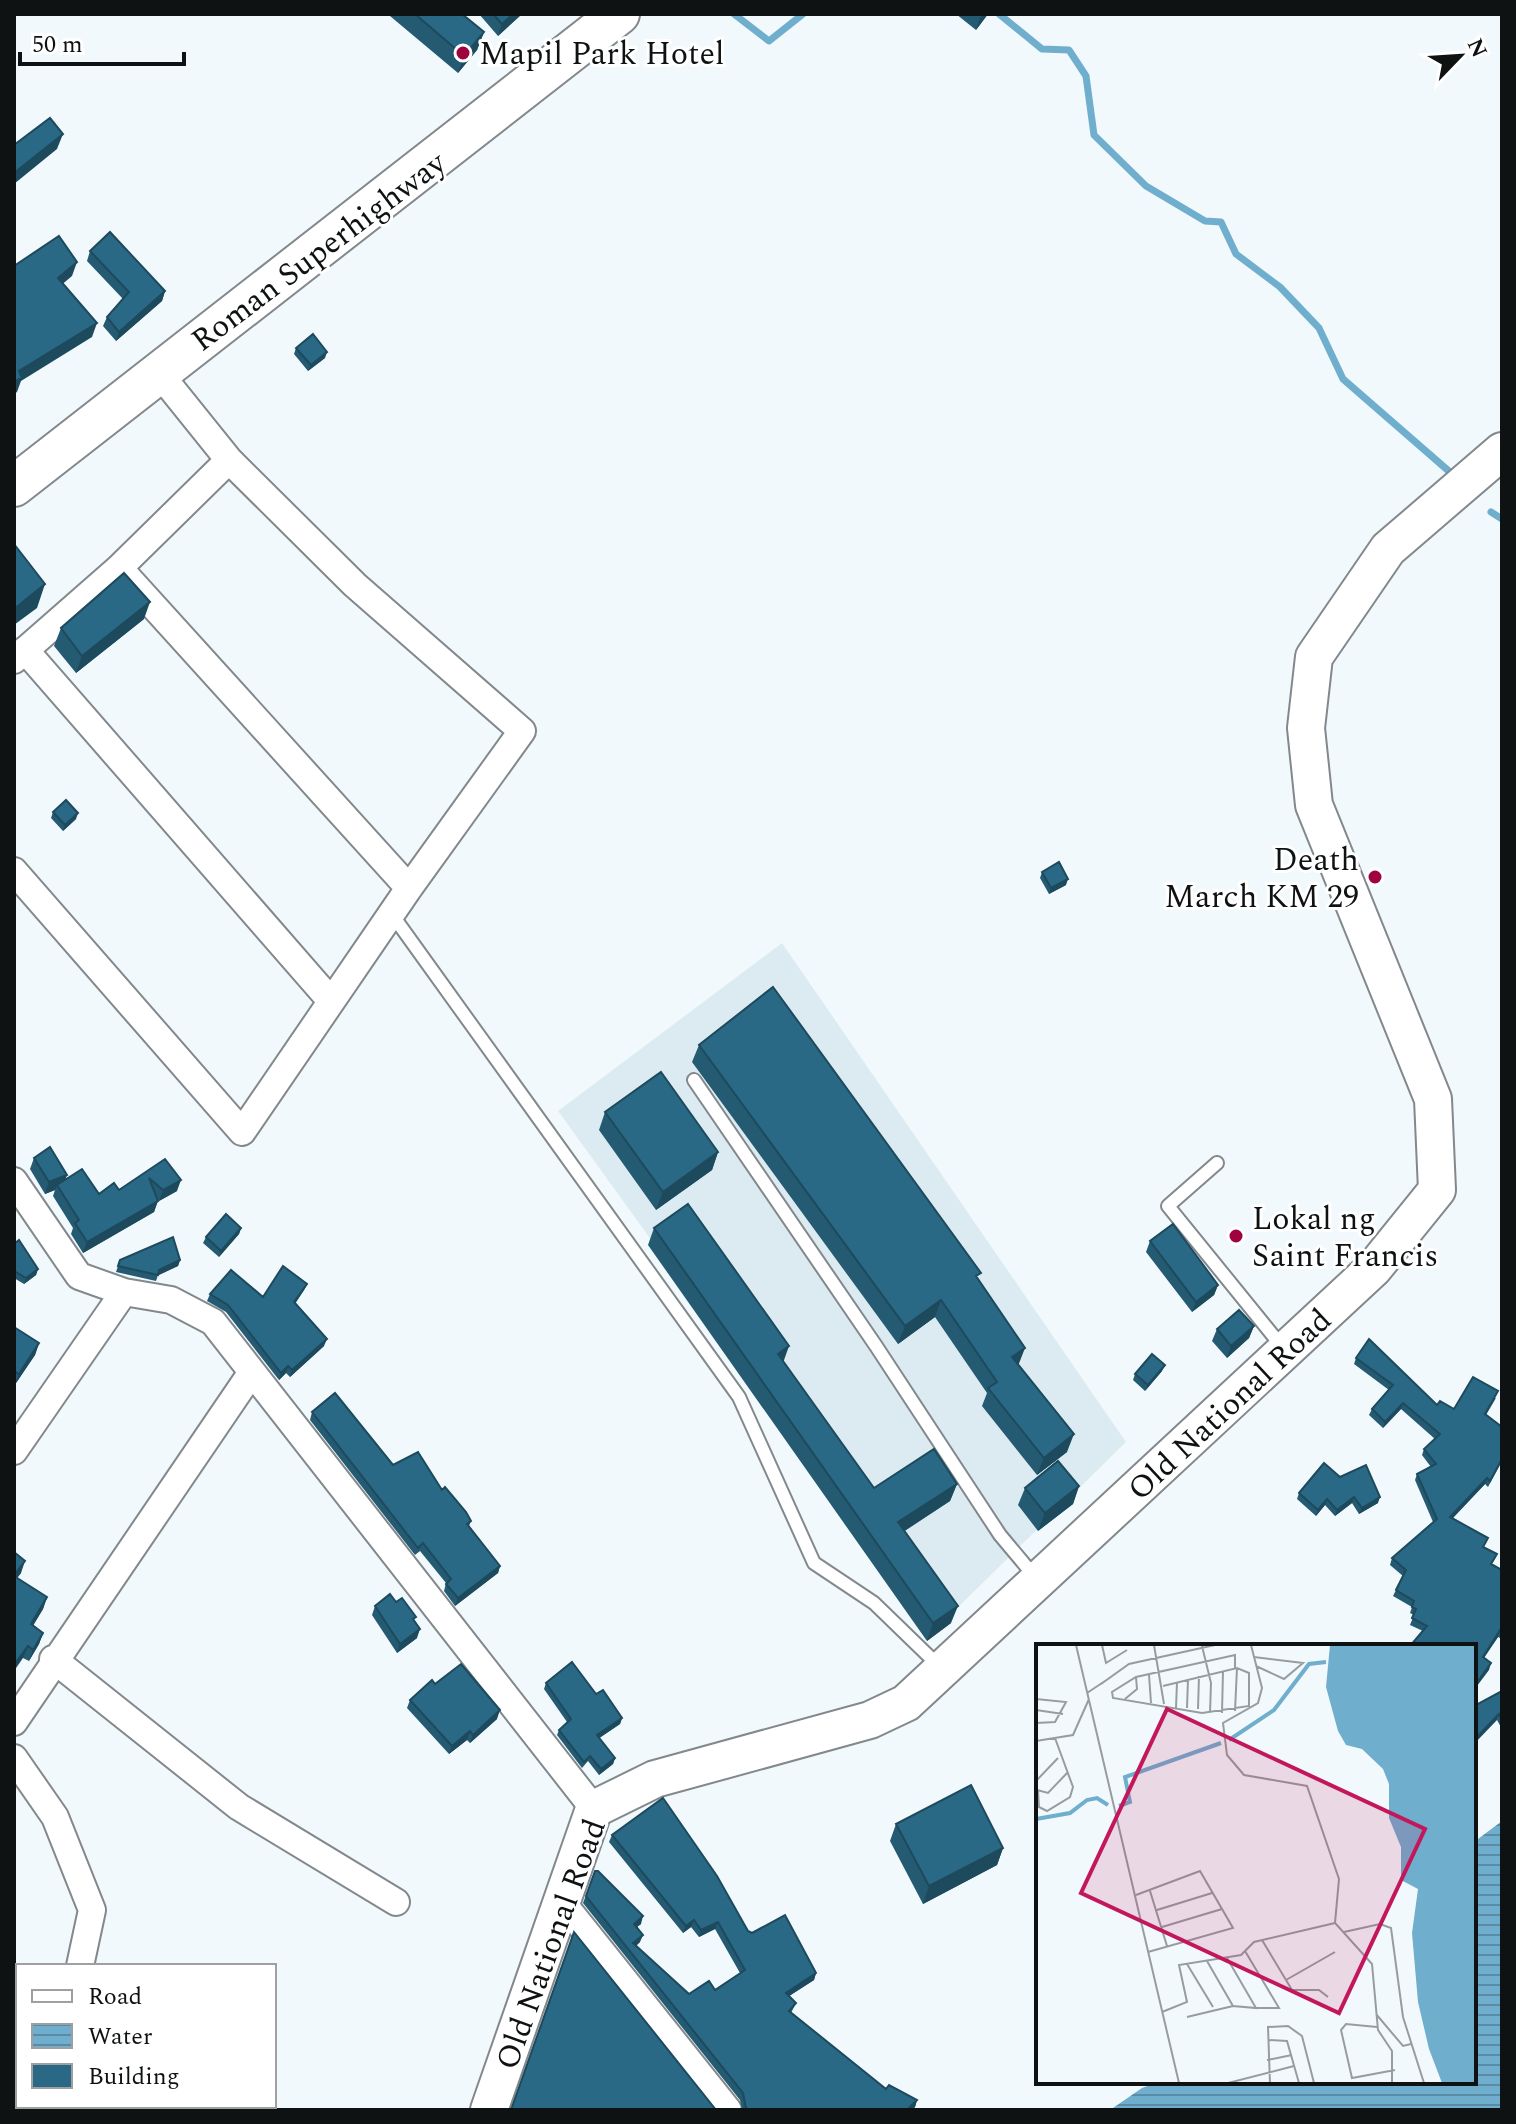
<svg xmlns="http://www.w3.org/2000/svg" width="1516" height="2124" viewBox="0 0 1516 2124" font-family="Spectral,serif">
  <defs>
    <pattern id="water-rules" width="6" height="5" patternUnits="userSpaceOnUse" patternTransform="scale(2)"><rect width="6" height="5" fill="#70aecd"/><path d="M0 2.5h6" fill="none" stroke="#5a8ca5"/></pattern>
  </defs>
  <rect width="100%" height="100%" fill="#f2f9fd"/>
  <path fill="#dcebf2" d="M782,943l344,499 -192,189 -376,-520z"/>
  <path fill="url(#water-rules)" d="M1502,1821v289h-392l32,-22 16,-6h316v-240z"/>
  <g fill="none" stroke-linecap="round" stroke-linejoin="round">
    <path stroke="#70aecd" stroke-width="7" d="M734,14l35,27 34,-27
      M999,14l43,35 27,1 17,26 8,59 52,51 59,35 16,1 15,32 44,33 39,41 24,51 108,94
      M1491,512l11,7"/>
    <defs>
      <path id="service" d="M391,913l348,484 75,166 60,40 65,63
        M694,1080l182,266 124,189 36,43
        M1217,1163l-49,43 116,143"/>
      <path id="minor" d="M119,568l290,320
        M25,650l306,351
        M14,660l105,-92 110,-108
        M14,871l228,261 167,-244 113,-157 -167,-146 -126,-125 -70,-87
        M14,1181l65,95 45,16 47,8 42,22 381,487
        M14,1451l110,-159
        M53,1659l186,148 157,95
        M14,1722l238,-350
        M14,1758l41,59 37,93 -12,56
        M562,1902l166,208"/>
      <path id="secondary" d="M489,2110l105,-301 61,-30 215,-59 36,-17 468,-435 63,-78 -4,-91 -119,-294 -8,-77 8,-71 74,-108 114,-98"/>
      <path id="primary" d="M14,486l605,-472"/>
    </defs>
    <use href="#service" stroke="#82888b" stroke-width="16"/>
    <use href="#minor" stroke="#82888b" stroke-width="30"/>
    <use href="#secondary" stroke="#82888b" stroke-width="40"/>
    <use href="#primary" stroke="#82888b" stroke-width="44"/>
    <use href="#service" stroke="#fff" stroke-width="12"/>
    <use href="#minor" stroke="#fff" stroke-width="26"/>
    <use href="#secondary" stroke="#fff" stroke-width="36"/>
    <use href="#primary" stroke="#fff" stroke-width="40"/>
  </g>
  <path fill="#245a72" d="M391,14h71l22,18 -7,18 -19,23 -68,-57z
    M479,14h43l-24,22z
    M956,14h32l-12,16z
    M90,251l75,40 -3,10 -46,40 -13,-15 4,-9 16,-18 -36,-38z
    M296,348l29,10 -17,13 -14,-17z
    M144,619l-68,54 -22,-27 7,-18z
    M53,812l23,7 -13,12 -12,-13z
    M1042,872l24,13 -17,9 -9,-16z
    M699,1045l279,235 41,85 48,87 -30,23 -55,-69 5,-13 -52,-76 -37,27 -206,-282z
    M605,1112l113,40 -6,18 -56,40 -57,-80z
    M34,1158l32,21 33,15 20,-4 46,-31 12,32 -18,10 -1,-1 -4,12 -71,41 -12,-19 2,-6 -20,-32 2,-6 -10,4 -15,-25z
    M241,1228l-2,6 -20,23 -16,-14 3,-6z
    M654,1228l129,134 91,126 83,-4 -7,17 -46,30 47,92 -24,18 -279,-396z
    M1150,1241l68,44 -4,10 -22,17 -46,-60z
    M14,1244l24,25 -2,6 -12,9 -10,-6z
    M120,1260h60l-2,6 -20,9 -2,6 -40,-9z
    M307,1284l-3,6 -9,14 29,42 -34,31 -4,-4 -7,7 -53,-68 -19,-11 3,-7 53,3z
    M1254,1326l-5,12 -22,20 -15,-17 5,-12z
    M14,1327l25,16 -4,12 -21,31z
    M1356,1358l81,47 17,4 42,-11 -10,17 16,46 -14,26 -3,-3 -32,34 31,29 13,7 -5,10 10,6v69l-4,-2 -14,21 5,12 -66,-39 -13,-6 4,-10 -4,-2 2,-6 -19,-11 10,-20 -13,-11 2,-7 41,-36 -18,-42 2,-6 14,-7 -9,-12 2,-6 11,-10 -34,-30 -18,19 -14,-13 3,-6 17,-19 -35,-26z
    M1162,1371l-17,20 -12,-11 2,-6z
    M312,1412l81,53 49,25 29,31 -2,5 31,40 -2,7 -43,33 -11,-15 2,-8 -26,-32 -5,4 -105,-135z
    M1340,1477l38,26 -19,11 -7,-11 -17,13 -10,-11 -9,11 -19,-17 2,-6z
    M1079,1486l-6,18 -35,27 -20,-26 7,-17z
    M14,1552l7,21 -4,5 30,19 -4,12 -10,16 10,8 -4,11 -10,17 -6,-3z
    M396,1602l19,19 2,17 -20,15 -25,-38 3,-9z
    M546,1683l50,11 26,24 -2,6 -21,14 16,20 -2,6 -14,11 -11,-14 -6,7 -25,-33 2,-5 8,-8 -23,-33z
    M435,1684l62,35 -27,24 -3,-3 -18,14 -42,-46 3,-8z
    M1502,1691v38l-5,-9z
    M896,1824l107,24 -6,17 -74,39 -33,-63z
    M612,1835l136,96 68,42 -2,7 -25,16 7,7 -5,10 95,76 31,11 -2,7 -3,3h-170l-2,-10 -157,-197 12,-32 46,53 -4,3 3,15 -4,4 53,48 26,-4 25,-17 -25,-44 -16,8 -8,-10 -8,6 -74,-91z"/>
  <path fill="#1d4a5d" d="M513,14h9l-24,22 4,-12z
    M983,14h5l-12,16 4,-12z
    M484,32l-7,18 -19,23 6,-17z
    M63,134l-6,15 -43,35v-11z
    M77,262l-5,14 -19,16 5,-14z
    M165,291l-3,10 -46,40 3,-9z
    M97,323l-5,14 -71,44 -4,11 -3,2v-12l5,-11z
    M327,352l-2,6 -17,13 3,-6z
    M45,584l-8,24 -23,17v-16z
    M150,602l-6,17 -68,54 6,-17z
    M78,813l-2,6 -13,12 2,-6z
    M1068,879l-2,6 -17,9 2,-6z
    M718,1152l-6,18 -56,40 7,-18z
    M67,1175l-4,12 -6,-2 -2,5 -10,4 4,-12z
    M181,1180l-4,11 -18,10 4,-11z
    M158,1201l-4,11 -71,41 4,-11z
    M241,1228l-2,6 -20,23 2,-6z
    M180,1260l-2,6 -21,10 2,-6z
    M38,1269l-2,6 -12,9 2,-6z
    M307,1284l-3,6 -13,19 3,-7z
    M1218,1285l-4,10 -22,17 4,-10z
    M941,1300l-6,17 -37,27 7,-18z
    M1254,1326l-5,12 -22,20 4,-12z
    M327,1339l-3,7 -34,31 2,-7z
    M39,1343l-4,12 -21,31 5,-12z
    M789,1346l-6,17 -5,-9z
    M1025,1348l-7,18 -6,-9z
    M1165,1365l-3,6 -17,20 3,-6z
    M288,1366l-2,7 -7,7 2,-7z
    M1403,1403l-2,6 -18,19 2,-6z
    M1074,1434l-7,18 -30,23 7,-17z
    M1487,1478l-2,6 -37,39 2,-6z
    M957,1484l-7,17 -59,39 7,-18z
    M1079,1486l-6,18 -35,27 7,-18z
    M1354,1497l-2,6 -17,13 2,-6z
    M1380,1497l-2,6 -19,11 3,-6z
    M1327,1499l-2,6 -9,11 2,-6z
    M25,1561l-4,12 -7,9v-7z
    M500,1566l-2,7 -43,33 3,-8z
    M47,1597l-4,12 -16,27 4,-12z
    M958,1606l-7,17 -24,18 6,-18z
    M420,1629l-3,9 -20,15 3,-9z
    M1500,1630l-2,7 -18,26 3,-6z
    M43,1633l-4,11 -10,17 4,-11z
    M28,1646l-5,12 -9,13v-6z
    M1491,1663l-2,7 -15,20v-3z
    M500,1710l-3,9 -27,24 3,-8z
    M1499,1714l-2,6 -23,24v-4z
    M622,1718l-2,6 -25,17 2,-6z
    M470,1731l-3,9 -18,14 3,-8z
    M615,1758l-2,6 -14,11 2,-6z
    M1003,1848l-6,17 -74,39 6,-18z
    M643,1916l-2,8 -10,7 3,-7z
    M694,1920l-3,7 -8,6 3,-7z
    M718,1922l-3,7 -16,8 2,-7z
    M643,1935l-3,7 -10,9 3,-8z
    M816,1973l-2,7 -31,20 3,-7z
    M18,2093v3l-4,11v-10z
    M917,2100l-2,7 -3,3h-5z"/>
  <path fill="#2a6985" stroke="#1d4a5d" stroke-width="2" d="M415,14h47l22,18 -20,24z
    M493,14h20l-11,10z
    M50,118l13,16 -49,39v-28z
    M110,232l55,59 -46,41 -12,-15 22,-25 -39,-41z
    M59,236l18,26 -19,16 39,45 -78,48 3,7 -8,4v-116z
    M313,334l14,18 -16,13 -15,-17z
    M14,544l31,40 -31,25z
    M124,573l26,29 -68,54 -21,-28z
    M66,800l12,13 -13,12 -12,-13z
    M1059,862l9,17 -17,9 -9,-16z
    M773,987l208,286 -5,3 49,72 -13,9 62,77 -30,24 -56,-70 9,-6 -56,-82 -36,26 -206,-281z
    M661,1072l57,80 -55,40 -58,-80z
    M50,1147l17,28 -18,7 -15,-24z
    M165,1159l16,21 -18,10 -14,-12 9,23 -71,41 -12,-19 4,-3 -22,-35 25,-16 17,25 15,-11 5,7z
    M688,1204l101,142 -11,8 96,134 60,-39 23,35 -59,38 60,84 -25,17 -279,-395z
    M226,1214l15,14 -20,23 -15,-14z
    M1173,1224l45,61 -22,17 -46,-61z
    M173,1237l7,23 -21,10 -1,5 -40,-9 2,-6z
    M19,1240l19,29 -12,9 -10,-6 -2,-3v-25z
    M283,1266l24,18 -13,18 33,37 -35,31 -4,-4 -7,7 -53,-68 -18,-11 21,-24 32,27z
    M1239,1310l15,16 -23,20 -14,-17z
    M14,1327l25,16 -20,31 -5,-3z
    M1369,1339l68,66 3,-4 14,8 19,-32 25,14 -13,23 17,13v32l-12,22 -3,-3 -37,39 38,21 -5,9 14,7 -6,10 11,6v61l-2,-1 -17,27 8,6 -17,24v-41h-64l17,-20 -15,-8 4,-9 -4,-2 2,-6 -18,-11 10,-20 -14,-12 45,-39 -20,-45 19,-10 -12,-15 16,-15 -37,-31 -18,19 -13,-13 21,-24 -37,-27z
    M1152,1354l13,11 -17,20 -13,-11z
    M335,1393l58,72 25,-13 24,38 3,-3 21,25 5,9 -4,3 33,42 -42,32 -12,-14 5,-5 -28,-36 -5,5 -106,-136z
    M1058,1461l21,25 -34,27 -20,-25z
    M1324,1463l16,14 26,-12 14,32 -18,11 -8,-11 -17,13 -10,-11 -9,11 -19,-17z
    M14,1552l11,9 -11,14z
    M14,1576l33,21 -16,27 12,9 -10,17 -5,-4 -14,19z
    M390,1594l6,8 6,-4 14,19 -3,2 7,10 -20,15 -25,-38z
    M572,1662l24,32 7,-4 19,28 -25,17 18,23 -14,11 -11,-13 -6,6 -25,-32 12,-11 -25,-36z
    M461,1664l39,46 -27,25 -3,-4 -18,15 -42,-46 22,-20 3,4z
    M1502,1691v28l-3,-5 -25,26v-34z
    M971,1785l32,63 -74,38 -33,-62z
    M663,1798l54,78 31,55 4,2 33,-18 31,58 -30,20 10,10 -7,8 97,78 3,-4 28,15 -10,10h-164l3,-2 -3,-15 -157,-197 9,-25h3l45,45 -9,8 9,11 -10,8 56,51 20,-13 6,9 30,-20 -27,-48 -17,8 -7,-10 -8,6 -74,-91z
    M574,1932l142,178h-205z
    M14,2086l4,4v3l-4,4z"/>
  <g fill="#a00240" stroke="#fff" stroke-width="3">
    <circle cx="463" cy="53" r="8"/>
    <circle cx="1375" cy="877" r="8"/>
    <circle cx="1236" cy="1236" r="8"/>
  </g>
  <g text-anchor="middle" stroke-width="6" stroke-linejoin="round" paint-order="stroke">
    <g font-size="32" fill="#0f1213" stroke="#fff" text-anchor="start">
      <text x="479" y="64">Mapil Park Hotel</text>
      <text x="1359" y="870" text-anchor="end">Death<tspan x="1359" dy="37">March KM 29</tspan></text>
      <text x="1252" y="1229">Lokal ng<tspan x="1252" dy="37">Saint Francis</tspan></text>
    </g>
    <g font-size="32" fill="#0f1213" stroke="#fff">
      <text transform="translate(318 251) rotate(-37)" y="11">Roman Superhighway</text>
      <text transform="translate(1229 1404) rotate(-43)" y="11">Old National Road</text>
      <text transform="translate(550 1944) rotate(-70)" y="11">Old National Road</text>
    </g>
  </g>
  <g transform="translate(1036 1644)">
    <rect width="440" height="440" fill="#f2f9fd"/>
    <path d="M294,1h146v438h-34l-13,-34 -11,-47 -6,-69 6,-44 -17,-9v-33l-12,-29v-34l-6,-15 -21,-20 -16,-4 -8,-14 -12,-44z" fill="#70aecd"/>
    <path fill="none" stroke="#70aecd" stroke-width="4" d="M193,96l45,-30 35,-46 17,-2M83,162l11,-4 -5,-25 96,-34M0,175l34,-6 17,-13 10,-2 11,7"/>
    <path fill="none" stroke="#979d9f" stroke-width="2" d="M40,1l103,438M66,1l4,18 21,-13M118,1l10,59M215,1l11,43 -4,15 -35,20 4,32 17,20 63,11 32,93 -4,44 37,41 6,66 14,21v32M166,2l9,37 -1,30M218,13l49,6 -19,16 -28,-13M113,31l2,28M65,40l28,-20 86,-19M127,42l74,-18 12,5v33l-47,7 -89,-15 -1,-6 24,-15 99,-22v13M51,49l24,-16M0,55l30,3 -11,20 -19,1M89,55l12,-10 -1,-12M140,64l1,-26M151,64l1,-29M162,65l1,-33M0,66l27,4M199,67l2,-43M186,69l1,-42M0,97l37,-6 16,-36M0,137l22,-23M1,146l11,3 20,-21M2,146l1,17 8,4 23,-14 3,-10 -18,-49M114,247l17,55M100,251l64,-24 33,57 -85,24M121,266l55,-17M126,283l60,-18M308,288l36,-8 11,4 12,89 21,66M226,296l30,50h27l9,7M209,307l34,57h-23M171,317l26,45 23,2 -29,-50M151,320l26,43M250,336l49,-28M126,368l25,-10 -8,-37 62,-10 13,-13 81,-19M340,370l27,32 8,-2M151,373l46,-11M341,383l-31,-3 -5,6 11,48 43,-8M232,396l19,1 12,42M231,416l25,-5M192,439l66,-17M234,439l-2,-56 20,-1 14,10 12,47"/>
    <path fill="#c2185b" fill-opacity="0.15" stroke="#c2185b" stroke-width="4" d="M131,65l258,120 -86,184 -258,-120z"/>
    <rect width="440" height="440" fill="none" stroke="#0f1213" stroke-width="4"/>
  </g>
  <rect width="1516" height="2124" fill="none" stroke="#0f1213" stroke-width="32"/>
  <rect x="16" y="1964" width="260" height="144" fill="#ffffff" stroke="#9fa0a1" stroke-width="2"/>
  <rect x="32" y="1990" width="40" height="12" fill="#ffffff" stroke="#9fa0a1" stroke-width="2"/>
  <text x="88" y="2004" font-size="24" fill="#0f1213">Road</text>
  <rect x="32" y="2024" width="40" height="24" fill="url(#water-rules)" stroke="#9fa0a1" stroke-width="2"/>
  <text x="88" y="2044" font-size="24" fill="#0f1213">Water</text>
  <rect x="32" y="2064" width="40" height="24" fill="#2a6985" stroke="#9fa0a1" stroke-width="2"/>
  <text x="88" y="2084" font-size="24" fill="#0f1213">Building</text>
  <g transform="translate(1460 56) rotate(65)" stroke="#ffffff" stroke-width="6" paint-order="stroke">
  <path d="M0-6L14 30L0 20L-14 30Z" fill="#0f1213"/>
  <text y="-12" font-size="22" font-weight="bold" text-anchor="middle" fill="#0f1213">N</text>
  </g>
  <path d="M20 52v12h164v-12" fill="none" stroke="#0f1213" stroke-width="4"/>
  <text x="32" y="52" font-size="24" fill="#0f1213" stroke="#ffffff" stroke-width="6" paint-order="stroke">50 m</text>
</svg>
